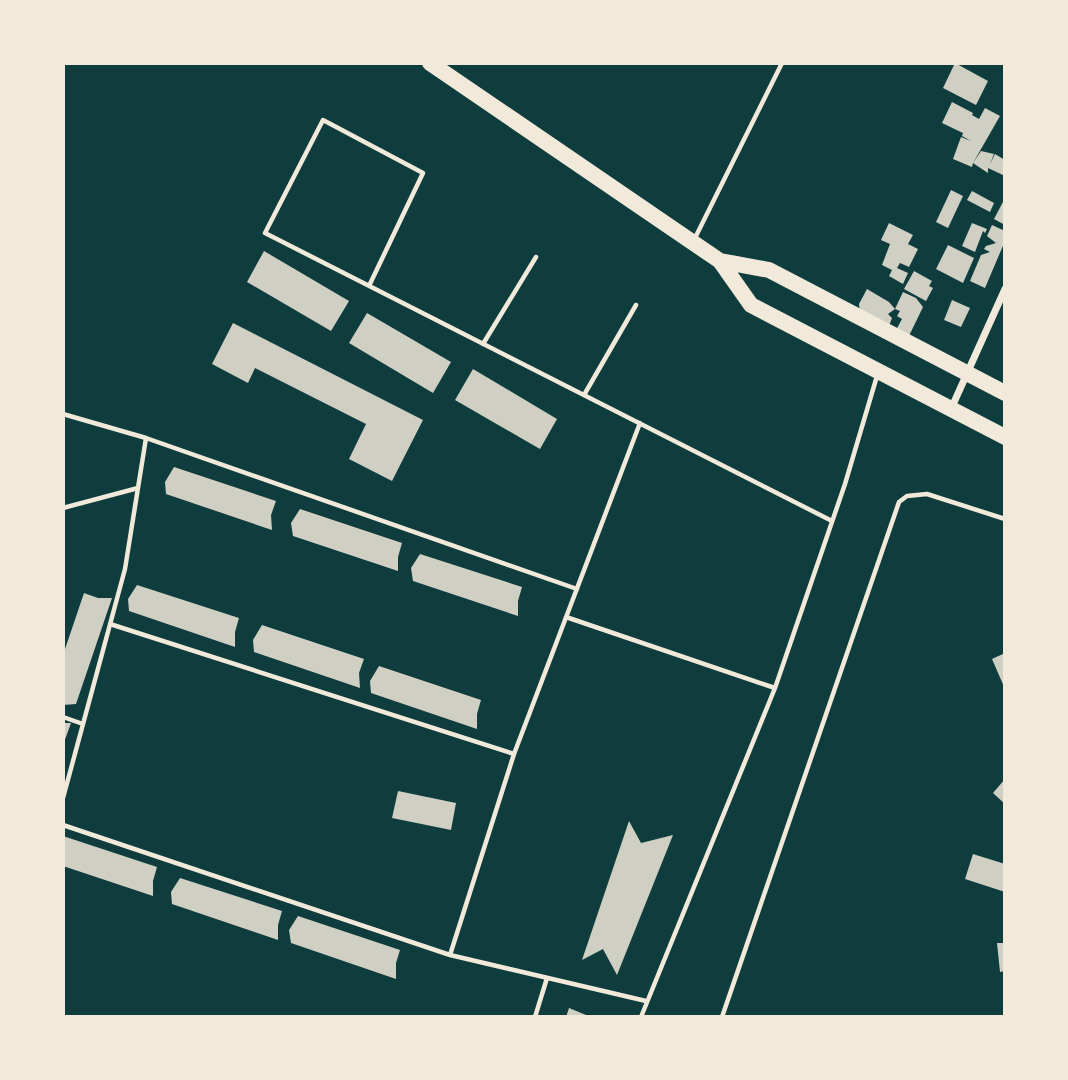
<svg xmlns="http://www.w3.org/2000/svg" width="1068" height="1080" viewBox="0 0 1068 1080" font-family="'Nunito Sans',sans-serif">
  <rect width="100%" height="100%" fill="#0f3d3e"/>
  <path fill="#cfcfc3" d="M955,63l33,18 -12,24 -33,-17z
    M952,102l21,11 -1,2 7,4 6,-11 15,8 -27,47 8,-12 13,3 -4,10 5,-10 10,6v16l-17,-8v5l-15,-10 -1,4 -19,-8 8,-22 10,4 -9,-5 1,-3 -21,-10z
    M951,190l12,6 -15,32 -12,-6z
    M972,191l22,12 -4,9 -23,-12z
    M1005,198v27l-11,-6z
    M889,223l24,12 -5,9 10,5 -9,18 -9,-4 -3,5 11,5 -5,11 -14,-8 3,-6 -10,-5 8,-21 -9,-4z
    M972,223l15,6 -2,4 -2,-2 -8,21 -13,-6z
    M992,225l13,6v10l-20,47 -15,-7 11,-26 9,-3 -6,-3 2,-3 10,-3 -9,-7z
    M948,245l26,13 -11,25 -27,-14z
    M264,251l85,50 -18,30 -84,-49z
    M914,271l18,10 -3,5 4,2 -7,13 -22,-12z
    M867,289l22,13 6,7 -7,5 4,4 -3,8 -29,-13 -1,-9z
    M903,292l13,6 7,9 -16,33 -13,-6 8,-15 -5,-3 3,-5 -5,-2z
    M952,300l18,8 -9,19 -17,-7z
    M367,313l84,49 -18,31 -84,-50z
    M233,323l190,97 -31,61 -43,-22 17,-35 -111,-56 -7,15 -36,-19z
    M473,369l84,50 -17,30 -85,-49z
    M174,467l102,34 -5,14 1,15 -106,-36 -1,-12z
    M300,509l102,34 -4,14v14l-105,-35 -2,-13z
    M420,554l102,33 -4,14v15l-105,-35 -2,-13z
    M137,585l102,33 -4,14v15l-106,-36 -1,-12z
    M84,593l14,5h14l-36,106 -13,1v-50z
    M262,625l102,34 -5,14 1,15 -106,-36 -1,-12z
    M1005,653v36l-13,-30z
    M379,666l102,34 -4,14v15l-106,-36 -1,-12z
    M63,723h8l-8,22z
    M1005,779v25l-12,-11z
    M398,791l58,12 -5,27 -59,-12z
    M629,821l12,22 32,-8 -56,140 -14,-26 -21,11z
    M63,836l94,31 -4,14v15l-90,-30z
    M973,854l32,10v28l-40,-13z
    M180,878l102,33 -4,14v15l-106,-36 -1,-12z
    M298,916l102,34 -4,13v16l-105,-36 -2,-13z
    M997,943h8v28l-5,1z
    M569,1008l22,9h-25z"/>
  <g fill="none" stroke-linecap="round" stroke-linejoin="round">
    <path stroke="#f1e9da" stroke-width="4.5" d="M695,238l87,-175
      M369,286l54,-113 -100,-53 -58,113 567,288
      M483,344l53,-87
      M584,395l52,-90
      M63,414l83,24 -21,131 -62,229
      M640,423l-126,331 -64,201 196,46
      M146,438l431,151
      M63,508l75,-20
      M566,617l209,71
      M110,624l404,130
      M63,717l20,7
      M63,825l387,130
      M535,1017l12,-39
      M641,1017l134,-329 70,-204 32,-108
      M722,1017l177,-515 8,-6 20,-2 78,25"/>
    <path stroke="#f1e9da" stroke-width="7" d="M951,409l54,-120"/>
    <path stroke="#f1e9da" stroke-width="16" d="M430,63l290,198 31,44 254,132
      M720,261l49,9 236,123"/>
  </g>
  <rect width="1068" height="1080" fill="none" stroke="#f1e9da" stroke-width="130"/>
</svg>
